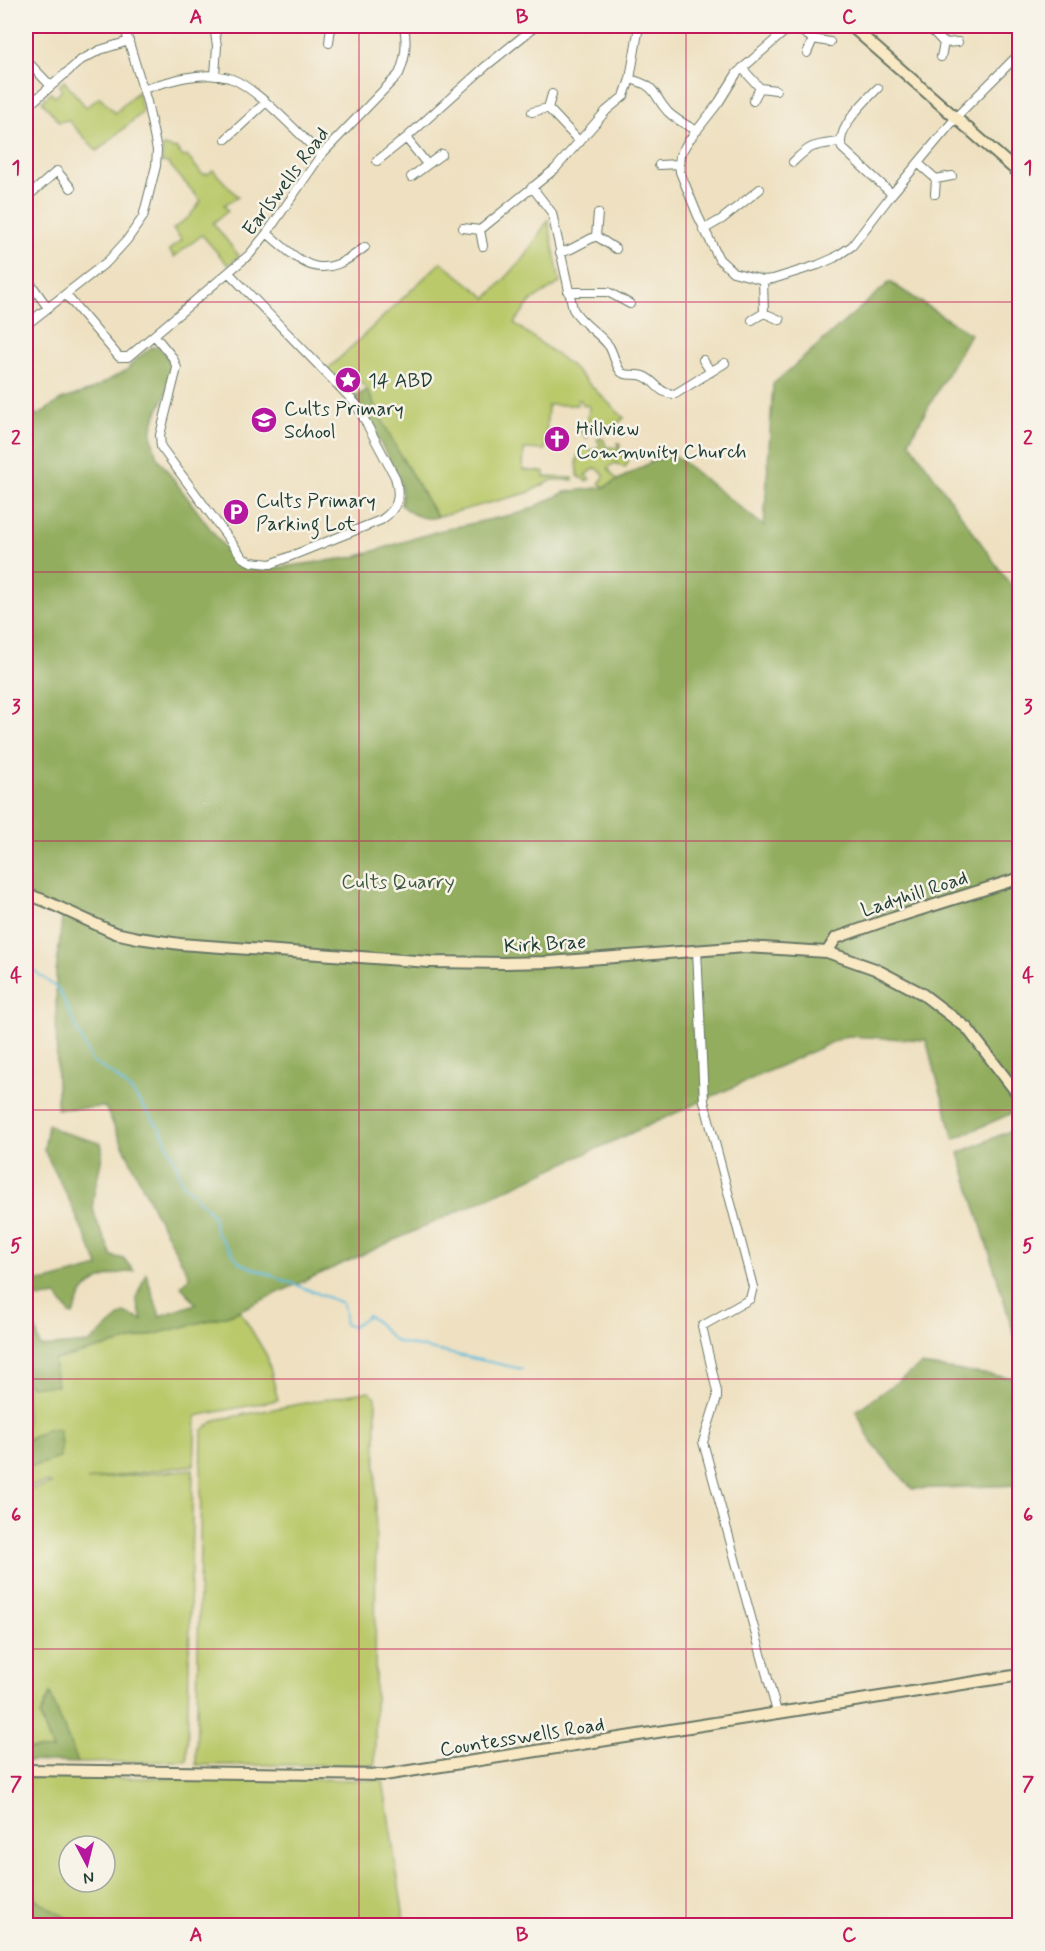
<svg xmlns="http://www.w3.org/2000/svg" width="1045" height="1951" viewBox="0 0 1045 1951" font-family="Mynerve,sans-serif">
  <rect width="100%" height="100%" fill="#f7f3e8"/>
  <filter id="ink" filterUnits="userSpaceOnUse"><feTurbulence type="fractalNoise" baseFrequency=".0167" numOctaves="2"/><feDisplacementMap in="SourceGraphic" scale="12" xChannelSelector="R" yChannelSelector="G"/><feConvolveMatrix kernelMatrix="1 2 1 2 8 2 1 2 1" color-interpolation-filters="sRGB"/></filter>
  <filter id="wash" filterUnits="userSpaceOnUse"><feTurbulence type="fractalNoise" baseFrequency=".008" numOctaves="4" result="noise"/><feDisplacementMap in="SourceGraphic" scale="24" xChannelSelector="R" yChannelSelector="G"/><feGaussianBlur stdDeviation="1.35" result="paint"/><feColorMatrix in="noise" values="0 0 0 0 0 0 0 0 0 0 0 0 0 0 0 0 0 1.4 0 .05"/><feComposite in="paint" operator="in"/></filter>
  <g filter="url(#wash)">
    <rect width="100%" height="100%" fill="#eee0c0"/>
    <path fill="#bac96b" stroke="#6c8350" stroke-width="1.5" fill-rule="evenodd" d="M64,81l22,26 14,-10 15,16 22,-21 6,20 -46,39 -29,-31 -9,2 -17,-21 9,-8 4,4 7,-7 -3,-4z
      M163,146l14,3 6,8 4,-1 15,18h6l5,-4 25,27 -14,8 4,6 -15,12 26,33 -11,9 -26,-30 -28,22 -5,-7 13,-10 -9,-11 16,-12 12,-16 -33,-38 -6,-1z
      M548,220l12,63 -29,18 -17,22 55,41 55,54 -15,13 -3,-2 -4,4 -4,-6 -10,4 -1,7 -8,-9h8l2,-23 -7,-1 -1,-5h-3l-1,5h-29l-3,45 -21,-1 -1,21 21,2v5l29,1v2h-20l-26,13 -90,24 -38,-64 -33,-65 -12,-13 -14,8 -13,-13 114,-108 46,36 38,-41z
      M600,438l4,2 2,7 13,1 -2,-5h3l-1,8 5,7 5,-5 -1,9 -3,6 -10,-5 -7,5 9,12 -12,7 -6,-3 6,-9 -9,-7 -11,7 5,4 -4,2 -8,-5 -1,-17 3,-11 6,-2 5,5 10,-6 -4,-5z
      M240,1311l27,45 11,44 -82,16 -2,49 -107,15 106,-11 -6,292 -109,2 -28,-69 -10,22 13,34 -27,-1v-259l25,-6 -4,-2 -21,5v-22l5,1 16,-37 -19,11 -2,-1v-56l6,3 22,-26 175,-45z
      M369,1391l7,6 -1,368h-179l6,-334 13,-11z
      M26,1777l357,3 22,145 -379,1zM69,1846h36v36h-36z"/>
    <path fill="#93ad5f" stroke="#59754a" stroke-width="1.5" d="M890,282l80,52 -61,107 110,156v513l-65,29 -28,-99 -80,-4 -617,279 -175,45 3,26h-25l-6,-3v-56l10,2 4,18 49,-4 35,-30 18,7 -6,-22 10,-24 14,42 36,-12 -15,-18 9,-9 -34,-62 -51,-108 -48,2 -1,-135 6,-56 -36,-21v-487l6,-2 5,8 24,-16 30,-10 36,-20 8,-10 17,-13 9,1c27,34 -4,48 -9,81 -1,10 2,19 5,28l78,105 11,6 14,2 95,-13 83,-26 86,-19 41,-20 40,-5 48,-26 21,-6 90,71 9,-142z
      M367,390l32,63 38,64c-13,4 -27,-3 -36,-12l1,-12 -3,-17 -45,-79z
      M48,1124l10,7 43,12c5,12 -8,44 -8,59 0,19 13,37 19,54l12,3 10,12c-17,2 -41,7 -51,22 -4,6 -7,15 -10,22l-3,-1 -13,-18 -16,2 -15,-4v-14l21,1 52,-14 -28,-63 -27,-54z
      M1019,1127v223l-60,-197z
      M921,1365l98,14v106l-107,4 -40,-46 -16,-32z
      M47,1429h12l2,15 -1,14 -29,9 -5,-2v-26l2,1z
      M50,1694l28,69 -52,-2v-12l27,1 -13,-34z
      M26,1893l52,32h-52z"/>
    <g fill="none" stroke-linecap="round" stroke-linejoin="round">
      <path stroke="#5fbcdd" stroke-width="2" d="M26,964l33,26 33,72 21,12 20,19 28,37 16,36 4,15 32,34 2,16 25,32 102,40 3,9 -1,12 8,3 13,-9 2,-3c13,7 18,19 30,27l125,27"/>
    </g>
  </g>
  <g filter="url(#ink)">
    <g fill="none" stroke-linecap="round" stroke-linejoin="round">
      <defs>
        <path id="street" d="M214,26l3,20 -2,30
          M791,26l-54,47 -18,29 -32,41 -7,12 -1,9 1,8 18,44 21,43 14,13 30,8 10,-1 45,-14 16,-7 18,-12 40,-52 67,-80 61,-61
          M794,26l19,13
          M928,26l16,17
          M329,43l2,-17
          M807,53l6,-14 17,3
          M941,57l3,-14 14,-1
          M27,61l23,24
          M742,68l18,20
          M630,79c29,8 21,14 38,33 8,8 19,13 29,19
          M878,88c-12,12 -43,41 -36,60l50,46
          M143,89c26,-8 59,-19 86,-11 24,6 72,58 92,77
          M753,101l7,-13 16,2
          M26,108l55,-48 19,-10 29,-9
          M548,108l32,34
          M532,112l16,-4 4,-14
          M26,123l1,2
          M406,138l21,26
          M226,139l39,-36
          M377,161l29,-23 80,-72 50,-40
          M793,162c18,-18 22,-17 46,-20
          M919,164l17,15
          M659,165l20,-1
          M411,177l31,-23
          M532,187l20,26 21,96c9,15 25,23 36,37 5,8 6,19 12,26 5,5 15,1 22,4 14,5 14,18 32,18l50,-31
          M935,194l1,-15 16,-3
          M26,198l31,-27 14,17
          M598,213l-2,23 20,13
          M463,228l17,2 3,16
          M480,230l75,-61 51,-58 18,-15 6,-17 9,-53
          M703,230l19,-11 38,-30
          M267,233c38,33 53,50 98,14
          M1020,247v20
          M560,253l11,-4 25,-13
          M26,277l22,31
          M763,280l1,33
          M568,292h40l22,12
          M66,295l53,62h9l122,-103 17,-21 54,-78 78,-81c7,-16 8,-32 5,-48
          M752,320l12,-7 16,7
          M26,325l82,-64 19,-21 16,-23 13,-51 1,-16 -10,-48 -23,-76
          M155,336l18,22 4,10 -17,67 1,12 82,111 8,4 20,2 110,-44c17,-11 20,-23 14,-43l-39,-73 -127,-131
          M703,360l8,12
          M697,950l7,151 49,186 -3,12 -48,27 15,66v6l-14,44 74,270"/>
        <path id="secondary" d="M851,26l169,148
          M26,894l17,6 72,33 23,5 42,6 180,13 70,5 75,1 45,-1 195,-15 82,5 48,17 46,24 46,35 53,69
          M827,952l9,-14 48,-17 136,-43
          M26,1770l358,5 636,-100"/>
      </defs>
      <use href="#street" stroke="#677665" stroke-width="10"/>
      <use href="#secondary" stroke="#677665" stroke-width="14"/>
      <use href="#street" stroke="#fff" stroke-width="8"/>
      <use href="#secondary" stroke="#f8e8c3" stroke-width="10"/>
    </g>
  </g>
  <path fill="none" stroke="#c2185b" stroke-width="1.5" stroke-opacity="0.55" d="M359,26v1900M686,26v1900M26,302h994M26,572h994M26,841h994M26,1110h994M26,1379h994M26,1649h994"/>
  <defs>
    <symbol id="sight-disc" viewBox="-11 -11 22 22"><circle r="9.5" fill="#b5179e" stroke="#f7f3e8"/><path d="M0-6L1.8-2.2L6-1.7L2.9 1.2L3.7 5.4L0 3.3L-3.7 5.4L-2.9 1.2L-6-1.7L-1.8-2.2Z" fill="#fff"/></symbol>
    <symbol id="school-disc" viewBox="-11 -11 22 22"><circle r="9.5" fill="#b5179e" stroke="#f7f3e8"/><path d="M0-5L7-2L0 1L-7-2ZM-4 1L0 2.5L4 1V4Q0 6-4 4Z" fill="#fff"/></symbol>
    <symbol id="church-disc" viewBox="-11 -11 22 22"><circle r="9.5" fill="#b5179e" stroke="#f7f3e8"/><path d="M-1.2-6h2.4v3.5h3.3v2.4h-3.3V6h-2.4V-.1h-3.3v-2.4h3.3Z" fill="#fff"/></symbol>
    <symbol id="parking-disc" viewBox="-11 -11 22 22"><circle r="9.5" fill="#b5179e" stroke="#f7f3e8"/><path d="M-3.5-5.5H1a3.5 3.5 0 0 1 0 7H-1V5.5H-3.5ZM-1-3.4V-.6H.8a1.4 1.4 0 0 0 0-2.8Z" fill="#fff"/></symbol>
  </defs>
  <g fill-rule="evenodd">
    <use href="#sight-disc" x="333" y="365" width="30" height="30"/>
    <use href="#school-disc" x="249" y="405" width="30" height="30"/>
    <use href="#church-disc" x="542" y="424" width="30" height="30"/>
    <use href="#parking-disc" x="221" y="497" width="30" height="30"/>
  </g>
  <g text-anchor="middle" stroke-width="5" stroke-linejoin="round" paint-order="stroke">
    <g font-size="20" fill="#1f3d34" stroke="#f7f3e8">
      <text transform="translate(285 181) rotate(-53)" y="7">Earlswells Road</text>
      <text transform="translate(914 893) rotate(-18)" y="7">Ladyhill Road</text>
      <text transform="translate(545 943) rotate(-3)" y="7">Kirk Brae</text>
      <text transform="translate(522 1736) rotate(-9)" y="7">Countesswells Road</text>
    </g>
    <g font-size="20" fill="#1f3d34" stroke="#f7f3e8" text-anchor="start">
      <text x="368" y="387">14 ABD</text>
      <text x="284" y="415">Cults Primary<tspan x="284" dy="23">School</tspan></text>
      <text x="576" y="435">Hillview<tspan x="576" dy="23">Community Church</tspan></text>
      <text x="256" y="507">Cults Primary<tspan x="256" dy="23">Parking Lot</tspan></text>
    </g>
    <g font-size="20" fill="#3e593f" stroke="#f7f3e8">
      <text x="398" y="888">Cults Quarry</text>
    </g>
  </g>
  <rect width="1045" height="1951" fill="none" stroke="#f7f3e8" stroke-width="66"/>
  <g transform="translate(87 1864) rotate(173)"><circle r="28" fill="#f7f3e8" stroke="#a1aaa0" stroke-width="1.5"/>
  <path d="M0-4.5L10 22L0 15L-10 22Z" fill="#b5179e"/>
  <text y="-9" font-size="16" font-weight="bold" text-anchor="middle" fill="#1f3d34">N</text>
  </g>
  <rect x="33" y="33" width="979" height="1885" fill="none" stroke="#c2185b" stroke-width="2"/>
  <g font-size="20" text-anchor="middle" font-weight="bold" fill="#c2185b">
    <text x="196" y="23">A</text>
    <text x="522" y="23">B</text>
    <text x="849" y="23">C</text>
    <text x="16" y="174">1</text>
    <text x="1028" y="174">1</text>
    <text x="16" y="444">2</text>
    <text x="1028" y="444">2</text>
    <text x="16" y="713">3</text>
    <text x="1028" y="713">3</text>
    <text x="16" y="982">4</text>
    <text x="1028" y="982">4</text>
    <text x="16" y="1252">5</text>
    <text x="1028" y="1252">5</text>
    <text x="16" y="1521">6</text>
    <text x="1028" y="1521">6</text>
    <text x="16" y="1790">7</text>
    <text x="1028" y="1790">7</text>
    <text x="196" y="1941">A</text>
    <text x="522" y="1941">B</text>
    <text x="849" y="1941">C</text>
  </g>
</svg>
